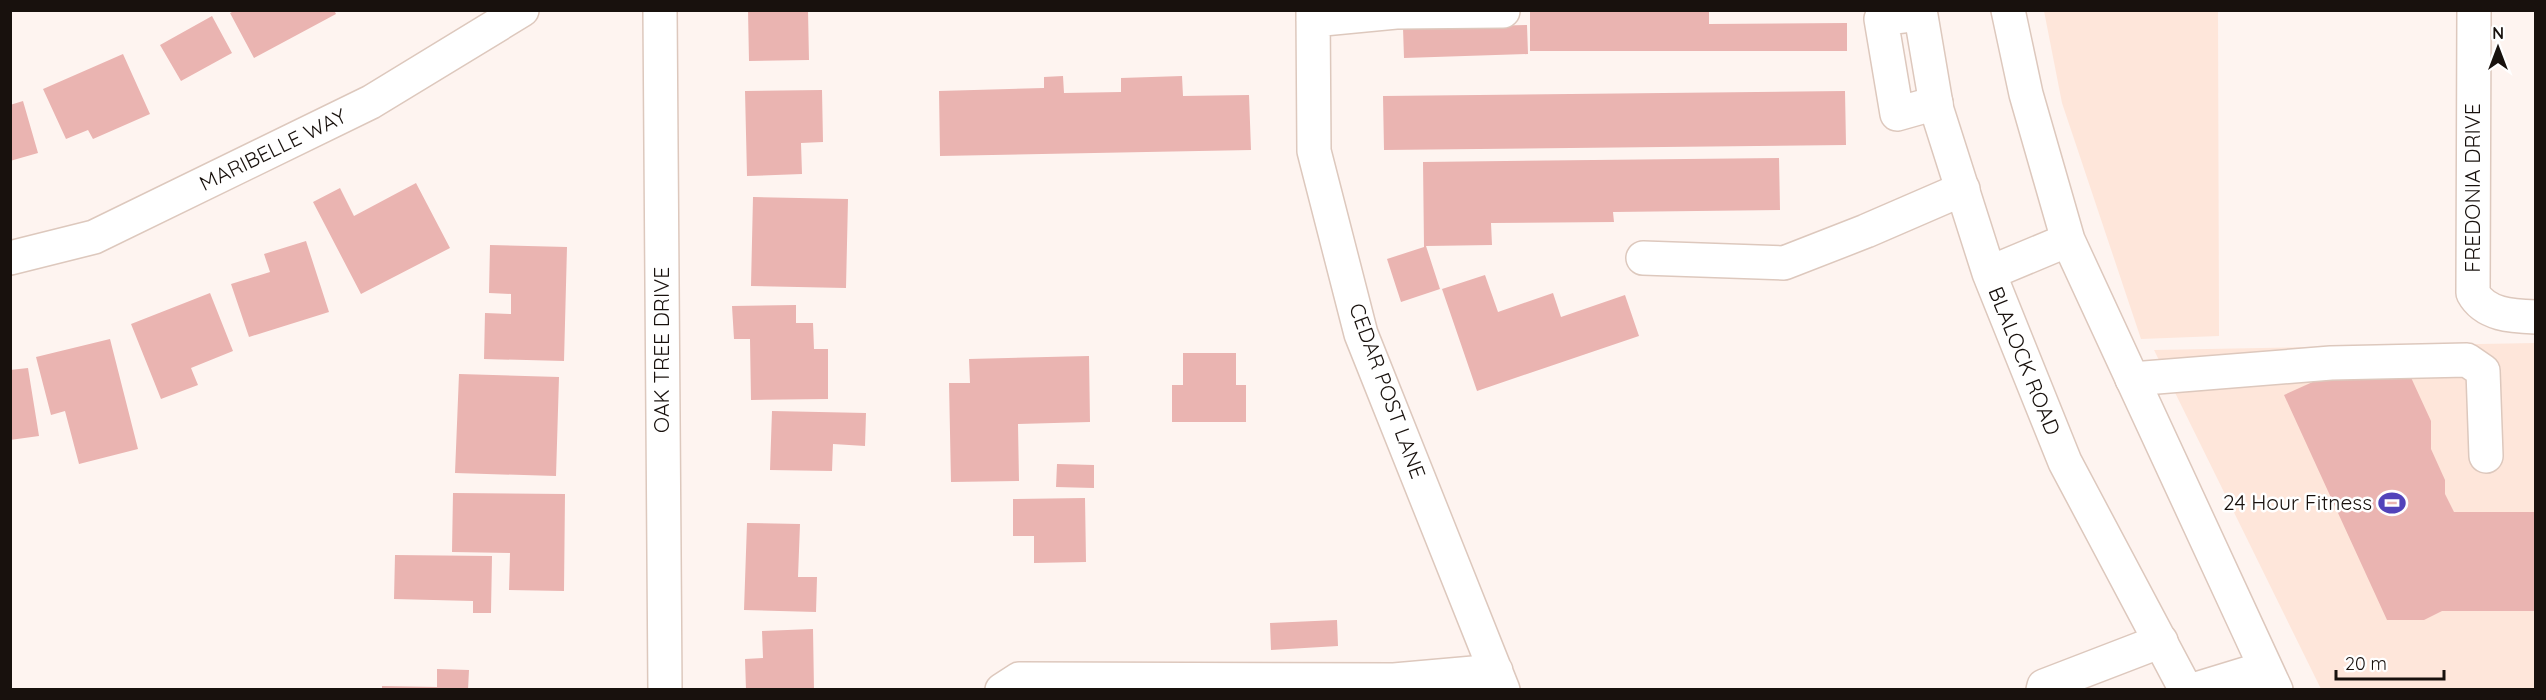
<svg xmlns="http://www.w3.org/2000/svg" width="2546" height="700" viewBox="0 0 2546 700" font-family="Quicksand,sans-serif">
  <rect width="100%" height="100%" fill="#fef4f0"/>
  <path fill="#fee6da" d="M2044,11h174l1,325 -78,3 -79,-236z
    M2535,343v346h-214l-167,-339z"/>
  <path fill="#eab4b1" d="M236,10h98l2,4 -82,44 -24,-45z
    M748,10h60l1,50 -60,1z
    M1530,10h179v14l138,-1v28h-317z
    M212,16l20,37 -51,28 -21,-36z
    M1527,25l1,29 -124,4 -1,-30z
    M123,54l27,60 -57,25 -5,-9 -22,9 -23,-50z
    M1063,76l1,17 57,-1v-14l61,-2 1,20 66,-1 2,55 -311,6 -1,-65 105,-3v-11z
    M822,90l1,52 -22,1 1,31 -55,2 -2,-85z
    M1845,91l1,54 -462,5 -1,-54z
    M23,101l15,52 -28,8v-56z
    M1779,158l1,52 -167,2 1,10 -123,1 1,22 -66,1 14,43 -39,13 -14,-43 37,-12 -1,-85z
    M416,183l34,65 -89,46 -48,-92 27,-14 14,28z
    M753,197l95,2 -2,89 -95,-2z
    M306,241l23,71 -80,25 -18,-53 39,-12 -6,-18z
    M490,245l77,2 -3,114 -80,-2 1,-46 26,1v-20l-22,-1z
    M1485,275l13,37 55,-19 8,24 64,-22 14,41 -162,55 -35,-102z
    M210,293l23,58 -42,17 7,17 -37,14 -30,-75z
    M796,305v18h17l1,26h14v50l-77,1 -1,-61h-16l-2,-33z
    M110,339l28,110 -59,15 -14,-53 -14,4 -15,-58z
    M1183,353h53v32h10v37h-74v-37h11z
    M1089,356l1,66 -72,2 1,57 -68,1 -2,-99h21l-1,-24z
    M28,368l11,68 -29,4v-70z
    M2337,371h71l23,50v28l14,31v14l9,18h82v99h-94l-18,9h-37l-103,-225z
    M459,374l100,3 -3,99 -101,-3z
    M772,411l94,2 -1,33 -32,-2 -1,27 -62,-1z
    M1057,464l37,1v23l-38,-1z
    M453,493l112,1 -1,97 -55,-1 1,-37 -58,-1z
    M1085,498l1,64 -52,1v-27h-21v-37z
    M747,523l53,1 -2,53h19l-1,35 -72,-2z
    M395,555l97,1 -1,57h-18v-12l-79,-2z
    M1337,620l1,26 -67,4 -1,-27z
    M813,629l1,61h-68l-1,-31 18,-1 -1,-27z
    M437,669l32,1 -1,20h-86v-4l55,1z"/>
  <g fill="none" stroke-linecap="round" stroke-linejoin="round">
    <defs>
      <path id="minor" d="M660,10l5,680
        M1313,10l1,141 47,183 142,356
        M2474,10l-1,283c12,22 39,23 63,24
        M1920,14l-39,5 16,95 39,-11
        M1313,20l83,-8 107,-1
        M10,258l84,-21 277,-135 151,-92
        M1643,258l141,5 82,-32 97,-42
        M2132,379l199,-16 136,-3 16,11 3,85
        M1002,690l17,-11 375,1 102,-9
        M2043,690l1,-4 117,-45"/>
      <path id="major" d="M1920,10l17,100 52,163 76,189 121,228
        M2008,10l18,84 42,146 208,450
        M1989,273l79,-33
        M2193,690l72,-22"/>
    </defs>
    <use href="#minor" stroke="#ddc8bd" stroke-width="36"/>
    <use href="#major" stroke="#ddc8bd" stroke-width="36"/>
    <use href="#minor" stroke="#fff" stroke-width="33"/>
    <use href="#major" stroke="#fff" stroke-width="33"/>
  </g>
  <defs>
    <symbol id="stadium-bare" viewBox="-9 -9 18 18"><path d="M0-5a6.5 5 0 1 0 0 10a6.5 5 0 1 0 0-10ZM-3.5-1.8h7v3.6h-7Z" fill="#5243ba" stroke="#fff" stroke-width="2.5" paint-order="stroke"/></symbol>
  </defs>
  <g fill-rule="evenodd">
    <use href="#stadium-bare" x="2373" y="484" width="38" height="38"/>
  </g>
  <g text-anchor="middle" stroke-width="5" stroke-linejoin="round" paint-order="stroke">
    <g font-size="21" fill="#18110d" stroke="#fff">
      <text transform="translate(273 150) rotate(-26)" y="7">MARIBELLE WAY</text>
      <text transform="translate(2473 188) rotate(-90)" y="7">FREDONIA DRIVE</text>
      <text transform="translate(662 350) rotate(-90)" y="7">OAK TREE DRIVE</text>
      <text transform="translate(2024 361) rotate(68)" y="7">BLALOCK ROAD</text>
      <text transform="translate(1387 391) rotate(70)" y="7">CEDAR POST LANE</text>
    </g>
    <g font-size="21" fill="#18110d" stroke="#fff" text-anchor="end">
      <text x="2372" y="510">24 Hour Fitness</text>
    </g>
  </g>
  <rect width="2546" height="700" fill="none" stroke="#18110d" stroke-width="24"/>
  <g transform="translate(2498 48)" stroke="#ffffff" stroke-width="4.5" paint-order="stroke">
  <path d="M0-4.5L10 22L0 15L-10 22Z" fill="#18110d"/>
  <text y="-9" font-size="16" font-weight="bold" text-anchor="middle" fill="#18110d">N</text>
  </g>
  <path d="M2336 670v9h108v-9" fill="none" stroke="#18110d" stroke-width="3"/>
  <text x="2345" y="670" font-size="18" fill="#18110d" stroke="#ffffff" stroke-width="4.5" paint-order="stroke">20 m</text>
</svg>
